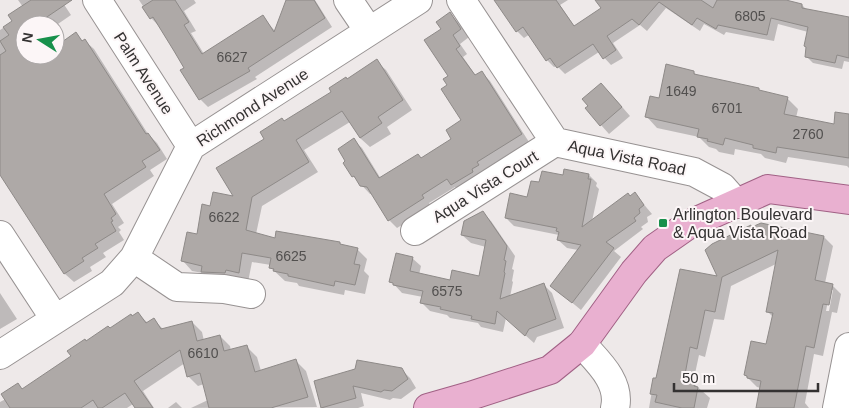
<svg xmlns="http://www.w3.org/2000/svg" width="849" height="408" viewBox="0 0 849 408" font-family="Helvetica,sans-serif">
  <rect width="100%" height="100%" fill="#eee9e9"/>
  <path fill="#0003" fill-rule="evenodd" d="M18,0h43l10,15 -16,11 -30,-1v30h30v-7l21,-14 7,8 2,-1 9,8 54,85 9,9 10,16 -17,11 4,6 -42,28 12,19 -6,4 3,3 -2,2 5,8 -21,13 3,4 -16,10 2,4 -18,11 -9,-8 -65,-101v-143l14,-9 9,-14z
    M139,0h55l2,3 -12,8 12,20 -5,2 13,21 59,-37 12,14 12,-31h28l17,27 -77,50 2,2 -49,28 -8,-8 -15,-31 -26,-42 -8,-8z
    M496,0h72l-8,5 15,22 28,-18 -6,-9h159l46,5 5,5 42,8v44l-5,-1 -2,8 -29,-6 -7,-7 1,-8 -2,-2 3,-14 -30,-8 -4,17 -48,-9 -2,3 -20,-11 -4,7 -34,-23 -19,23 -7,-6 -27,18 10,15 -12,7 -12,-13 -34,22 -8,-8 -3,1 -7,-7 -17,-26 -6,4 -7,-7z
    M450,14l8,8 11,15 -9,7 7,10 -4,3 13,19 6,-3 8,8 39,61 -45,28 2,3 -26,20 -5,-6 -26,16 2,4 -34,21 -8,-8 -16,-26h-3l-17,-18v-36l9,8 19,31 41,-20 31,-20 10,-19 -14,-35 1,-9 -7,-47z
    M376,61l10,9 26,40 -25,17 4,7 -21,13 -10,-9 -10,-16 -46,28 14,22 -56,34 -6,28 20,6 64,3 2,3 15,3 10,10 -3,12 5,5 -4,18 -20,-4 -1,5 -45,-9 -2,-3 -12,-2 -14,-13v-3l-19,-3 -4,20h-36l-9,-9 -11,-2 -9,-10 15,-26 13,-28 25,-9 30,-59 18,-17 49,-30 14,-12z
    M694,72l3,4 62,14 2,2 26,6 11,11 -2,9 39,8 14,-10v52l-2,-2 -59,-9 -2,6 -21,-5 -4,-4 -26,-5 -1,6 -15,-3 -3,-3 -7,-2 -10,-10 -42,-9 -10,-11 13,-17z
    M610,93l20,23 -21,18 -8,-9z
    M589,175l8,8 -1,3 3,3 -7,32 43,-27 17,20 -5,3 1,5 -7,5 2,2 -29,22 7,6 -40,53 -29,-24 26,-36 -11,-2 -9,-8 1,-5 -45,-9 -8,-8 22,-20 12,-14 24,-8z
    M482,212l9,9 24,35 -3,13 2,1 -2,11 1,1 -3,15 34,-12 8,8 12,35 -27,9 -3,6 -28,-25 -3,14 -22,-5 -3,-4 -28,-5 -3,-3 -17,-4 -8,-8 1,-6 -21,-4 -11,-12 21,-23 9,8 -2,9 32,6 29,-3 6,-31 -15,-4 -9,-8z
    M824,237l9,9 -8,37 7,2 9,9 -4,19 -5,-1 -9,44 -9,-2 -9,49 4,5h-52l4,-20 -4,-1 -12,-12 22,-30 6,-28 -6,-6 9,-47 -45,22 -7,34 -10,-1 -9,38 -6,-2 -6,28 17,15 -3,10h-58l5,-29 3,1 62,-103 -13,-27zM830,290h3l-4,21h-3z
    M0,293l17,26 -17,10z
    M138,314l10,9 5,-4 11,11 28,-8 10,10 2,9 16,-5 10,10 1,5 16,-4 10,10 4,14 35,-10 10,10 11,36 -126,1 17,-8 -4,-16 -6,2 -10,-10 -3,-13 -42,28 11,17h-18l-3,-4 -6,4h-127v-6l23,-12 49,-34 14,-14z
    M358,361l43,8 9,9 6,10 -15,11 -8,-1 -3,2 -29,-7 3,13 -6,2h-35l-1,-1 34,-37z
    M176,402l6,6h-14z"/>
  <path fill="#aea9a7" stroke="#8e8a88" d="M31,0h41l-37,25h-10v30h30v-8l21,-15 6,9 3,-2 61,95 2,-1 12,17 -18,11 4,6 -42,27 12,20 -5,4 2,3 -2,1 5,9 -21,13 3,4 -16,10 2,3 -20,13 -64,-99v-120l6,-4 -6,-10 9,-6 -6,-8 9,-6 -4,-6z
    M153,0h22l14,22 -5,3 18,29 61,-39 11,17 12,-32h28l11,18 -77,50 2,3 -51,29 -19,-30 4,-2 -10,-17 -21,-34 -3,2 -8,-12z
    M494,0h62l18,26 27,-18 -6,-8h106l12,8 4,-8h69l16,4v4l47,9v41l-12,-3 -2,8 -30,-6 1,-10 -2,-1 4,-19 -37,-9 -4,17 -49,-10 -2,4 -19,-11 -5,7 -33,-23 -20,23 -7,-6 -25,17 9,14 -13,9 -10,-15 -36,24 -7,-10 -4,3 -23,-34 -7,5z
    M450,12l11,17 -8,6 7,11 -4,3 19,26 7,-4 40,63 -45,28 2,3 -7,4 1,3 -22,13 -4,-6 -25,16 2,3 -36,23 -21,-34 -7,-1 -6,-10 -2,1 -9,-14 2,-2 -7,-12 16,-11 25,40 39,-24 3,4 30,-19 -5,-9 15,-10 -20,-31 6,-4 -4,-6 5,-3 -24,-36 17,-11 -5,-7z
    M377,59l26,41 -25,17 4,6 -22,15 -18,-27 -46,29 13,22 -57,35 -6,33 29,8 1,-7 64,11v2l18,4 -4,16 6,1 -5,20 -20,-4 -1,5 -46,-10v-2l-15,-3 1,-2 -5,-1 2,-10 -29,-5 -3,20 -13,-3 -1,3 -24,-1 1,-6 -21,-5 6,-29 10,2 5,-30 8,2 3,-14 20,4 -17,-28 48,-29 -4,-7 22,-14 2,3 47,-29 -2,-4 17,-11 1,2z
    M666,64l28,7v3l65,14v2l29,7 -4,17 50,10 1,-12 14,2v44l-72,-11 -1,6 -23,-5v-3l-28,-7 -2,7 -16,-4 1,-2 -11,-2 2,-8 -54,-12 5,-21 9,2z
    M601,83l21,24 -22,19 -15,-18 3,-2 -6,-7z
    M564,169l25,5 -1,5h3l-9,48 46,-34 2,3 5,-4 9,13 -5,4 1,4 -6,5 2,3 -30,21 8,6 -42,55 -22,-17 31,-41 -24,-5 2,-8 -3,-1 1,-3 -52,-10 5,-25 17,4 4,-16 8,1 3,-11 21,4z
    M483,211l24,35 -3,14 2,1 -2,11 1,1 -5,26 44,-16 12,36 -27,10 -4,7 -28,-25 -2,13 -24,-5 1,-3 -32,-7 1,-2 -21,-4 3,-12 -30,-6v-2l-4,-1 7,-29 17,4 -3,14 40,9 2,-10 27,6 7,-36 -25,-5 3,-14z
    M761,223l63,13 -9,44 18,4 -4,21 -6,-1 -9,44 -8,-2 -12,62h-38l5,-27 -14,-3v-2l-3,-1 7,-34 15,3 7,-31 -7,-1 12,-62 -56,27 -7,35 -10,-2 -8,39 -7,-2 -6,33 11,3 -1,3 4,1 -4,21h-12l-27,-6 2,-7 -7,-1 3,-16h3l24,-109 37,7 -12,-26 7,-6 39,-19 1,2z
    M138,312l8,11 8,-5 7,11 31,-8 5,20 23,-6 4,16 23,-6 8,27 41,-13 12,38 -37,11h-62l-9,-35 -13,4 -7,-27 -46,31 19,27h-18l-10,-15 -23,15h-4l-5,-8 -12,8h-71l-9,-14 17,-11 4,6 49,-33 -4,-5 18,-12 1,2 22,-15 2,2 21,-14 1,2z
    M357,360l45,8 6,11 -16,12 -8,-1 -3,2 -28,-6 3,12 -35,10 -7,-27 41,-12z"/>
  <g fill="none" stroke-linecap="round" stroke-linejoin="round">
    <defs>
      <path id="minor" d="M97,0l94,146
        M348,0l21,31
        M461,0l94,142 139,30 28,15 15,17
        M415,231l140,-89
        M0,235l55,84
        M134,258l43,29 47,2 27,5
        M582,344c16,18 39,38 33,64
        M0,355l112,-72 22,-25 57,-112 227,-146
        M837,408l12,-61"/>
      <path id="major" d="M428,408l42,-12 80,-26 32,-26 52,-72 21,-24 33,-23 80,-36 81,11"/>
    </defs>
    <use href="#minor" stroke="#979292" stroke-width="30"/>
    <use href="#major" stroke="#a16185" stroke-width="30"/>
    <use href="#minor" stroke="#fff" stroke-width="28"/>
    <use href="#major" stroke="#e9b0d0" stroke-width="28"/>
  </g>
  <rect fill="#17904b" stroke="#fcf6f7" stroke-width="2" x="658" y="218" width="10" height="10" rx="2.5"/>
  <g text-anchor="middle" stroke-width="4" stroke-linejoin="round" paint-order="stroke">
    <g font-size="14" fill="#52504f">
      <text x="750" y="21">6805</text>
      <text x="232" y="62">6627</text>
      <text x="681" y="96">1649</text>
      <text x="727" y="113">6701</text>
      <text x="808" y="139">2760</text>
      <text x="224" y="222">6622</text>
      <text x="291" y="261">6625</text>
      <text x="447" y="296">6575</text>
      <text x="203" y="358">6610</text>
    </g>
    <g font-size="16" fill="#343232" stroke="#fcf6f7">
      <text transform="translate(144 73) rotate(57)" y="6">Palm Avenue</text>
      <text transform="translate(252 107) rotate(-33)" y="6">Richmond Avenue</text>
      <text transform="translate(627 157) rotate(12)" y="6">Aqua Vista Road</text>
      <text transform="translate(485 186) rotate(-32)" y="6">Aqua Vista Court</text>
    </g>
    <g font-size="16" fill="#343232" stroke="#fcf6f7" text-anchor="start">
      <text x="673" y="220">Arlington Boulevard<tspan x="673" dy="18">&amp; Aqua Vista Road</tspan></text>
    </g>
  </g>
  <g transform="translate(40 40) rotate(281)"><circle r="24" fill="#fcf6f7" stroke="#aca8a8"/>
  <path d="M0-4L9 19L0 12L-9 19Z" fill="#17904b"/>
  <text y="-8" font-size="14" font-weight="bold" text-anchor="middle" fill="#343232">N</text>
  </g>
  <path d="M674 383v8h144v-8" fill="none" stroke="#343232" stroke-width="2.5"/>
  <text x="682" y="383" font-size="15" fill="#343232" stroke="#fcf6f7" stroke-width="4" paint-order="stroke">50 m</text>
</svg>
